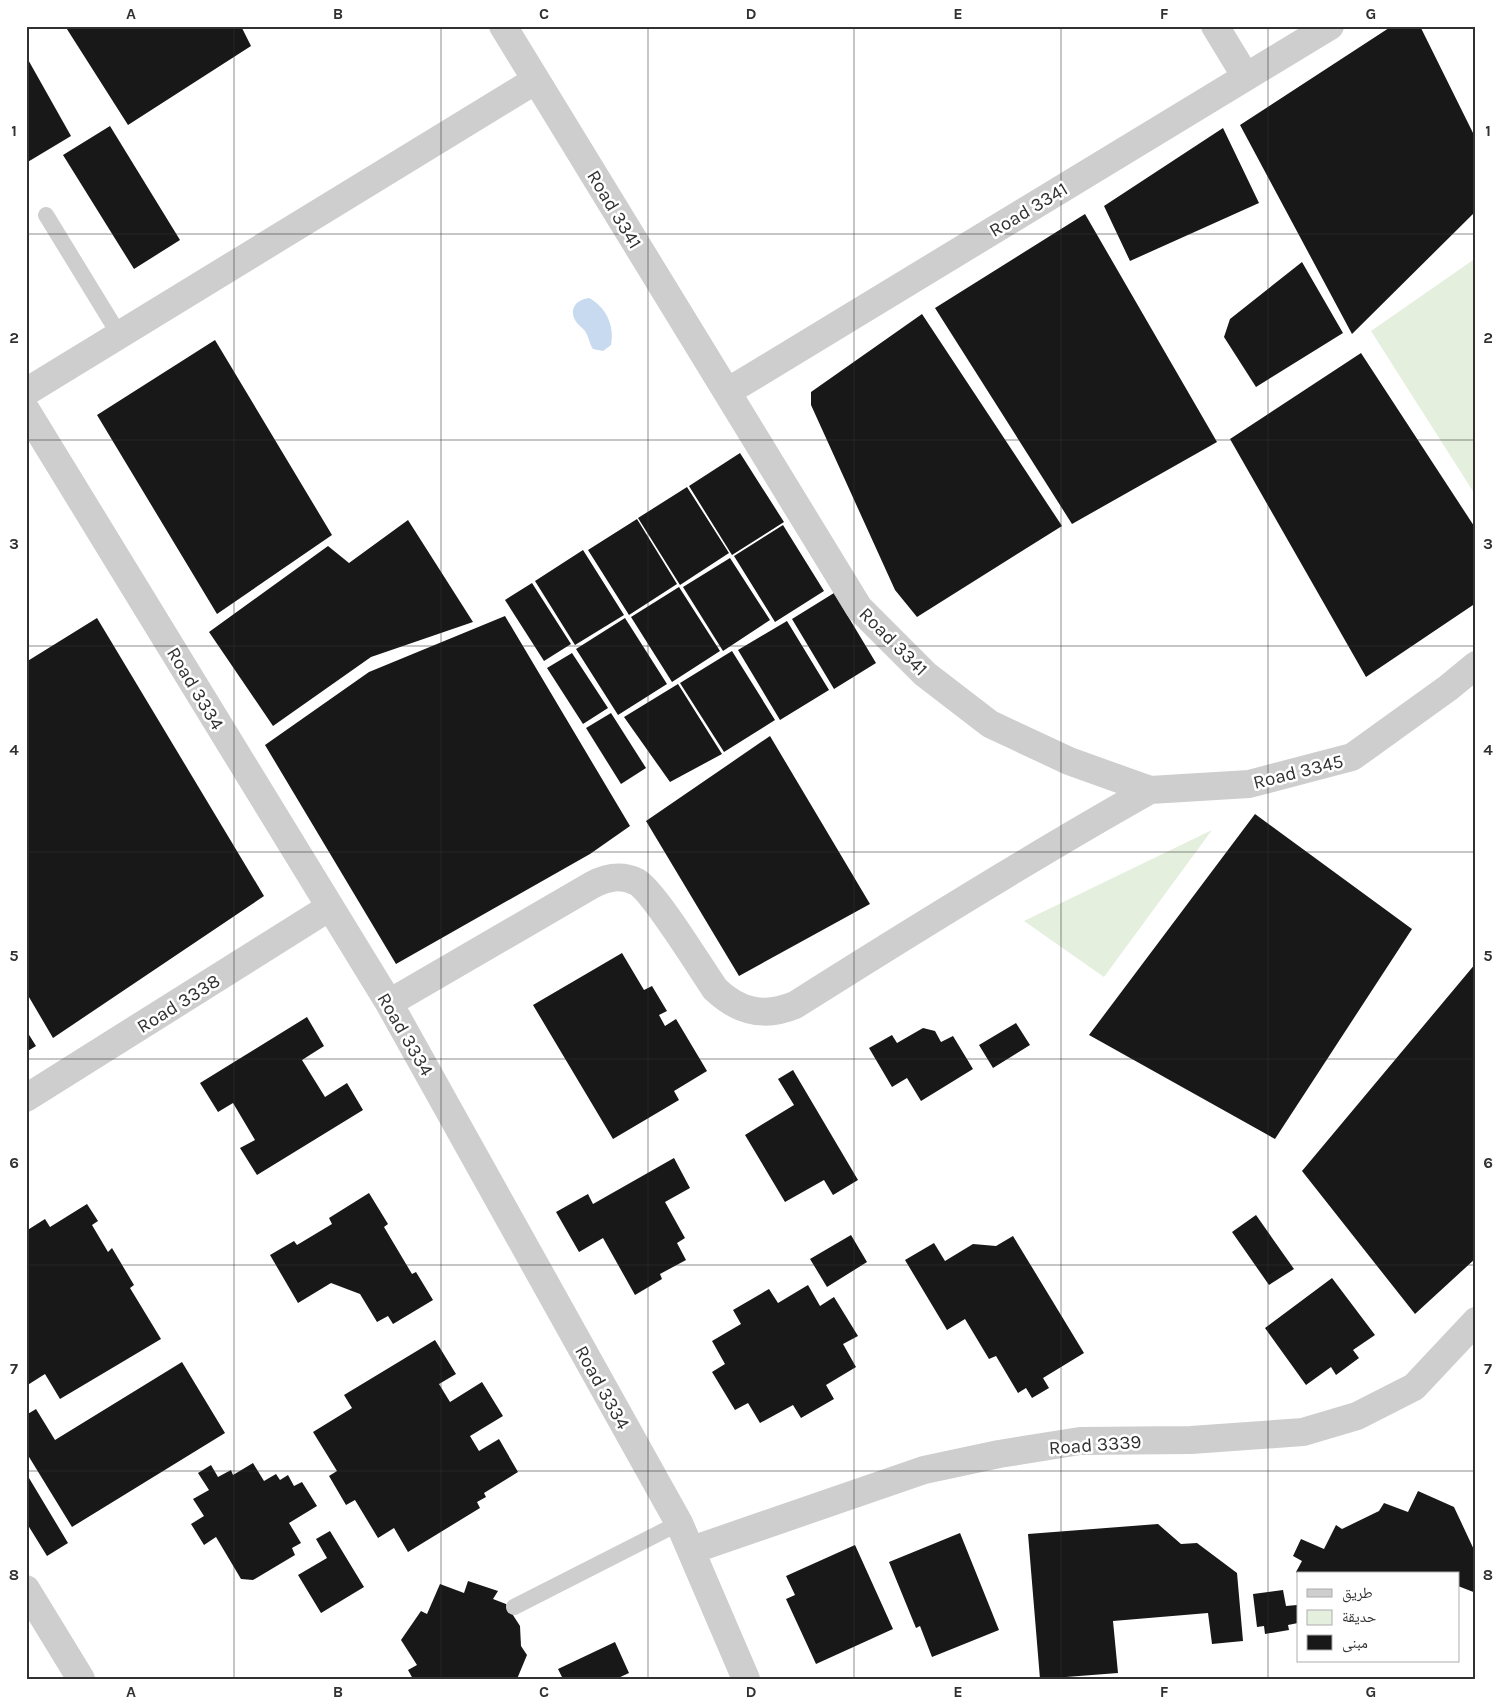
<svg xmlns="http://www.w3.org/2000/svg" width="1502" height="1705" viewBox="0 0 1502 1705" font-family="Karla,'Noto Naskh Arabic',sans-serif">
  <rect width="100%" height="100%" fill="#fff"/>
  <path fill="#e4efde" d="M1476,258v238l-105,-165z
    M1212,830l-108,147 -80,-56z"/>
  <path fill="#c8daf0" d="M589,298c17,9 26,28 22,47l-8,6 -10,-2c-4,-6 -4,-12 -8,-18 -2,-3 -6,-5 -8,-8 -9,-13 -2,-23 12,-25z"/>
  <path fill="#181818" d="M65,26h176l10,20 -123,79z
    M1392,26h28l56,113v72l-124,123 -112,-209z
    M26,56l45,80 -45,27z
    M110,126l70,114 -46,29 -71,-114z
    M1223,128l36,75 -129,58 -26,-55z
    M1085,214l132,228 -145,82 -137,-216z
    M1302,262l41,71 -87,54 -32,-50 6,-18z
    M922,314l140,212 -145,91 -22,-27 -84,-185v-13z
    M215,340l117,195 -115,79 -120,-199z
    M1361,353l115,176v74l-110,74 -136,-238z
    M740,453l44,69 -52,33 -43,-69z
    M687,487l42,66 -49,32 -42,-67z
    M637,519l40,65 -48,31 -41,-65z
    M408,520l65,102 -102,35 -98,69 -64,-94 119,-86 21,17z
    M783,525l41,66 -49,31 -41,-66z
    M583,550l41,65 -49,30 -40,-64z
    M730,558l40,62 -47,31 -40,-64z
    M532,583l39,61 -27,17 -39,-61z
    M679,587l41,64 -48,31 -41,-65z
    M834,593l42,70 -42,26 -42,-70z
    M505,616l125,210 -40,28 -194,110 -131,-219 104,-73z
    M97,618l167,278 -211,142 -27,-46v-330z
    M625,618l42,66 -49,31 -42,-66z
    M787,621l42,69 -49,30 -42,-70z
    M732,651l43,69 -51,32 -44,-69z
    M572,653l36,55 -25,16 -36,-56z
    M678,684l44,70 -52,28 -46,-65z
    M611,713l35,55 -25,16 -35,-56z
    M770,736l100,168 -131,72 -93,-155z
    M1255,814l157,115 -137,210 -186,-104z
    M622,953l22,37 8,-4 15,25 -8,4 6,11 11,-7 31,52 -33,20 5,9 -66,39 -80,-134z
    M1476,963v295l-61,56 -113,-143z
    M307,1017l17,29 -22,14 23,37 22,-14 16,27 -106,65 -17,-27 15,-8 -22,-37 -15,9 -18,-29z
    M1016,1023l14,22 -37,23 -14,-23z
    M923,1028l12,3 6,11 12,-6 20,33 -52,32 -14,-23 -15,9 -23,-39 23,-13 5,8z
    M26,1030l10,16 -10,6z
    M793,1070l65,110 -25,15 -9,-15 -39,22 -40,-67 49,-30 -16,-26z
    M674,1158l16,30 -25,14 20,36 -8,5 9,17 -26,14 2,5 -27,16 -32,-57 -24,14 -23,-40 32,-18 5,10z
    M369,1193l19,31 -4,3 28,47 4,-2 17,28 -40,24 -5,-8 -11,6 -17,-28 -29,-11 -33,20 -28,-48 24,-14 3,4 35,-21 -3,-6z
    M87,1204l11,17 -6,4 16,27 4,-4 22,37 -4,3 31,51 -101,60 -15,-25 -19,12v-155l19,-12 5,8z
    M1256,1215l38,54 -25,16 -37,-53z
    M851,1235l16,27 -40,25 -17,-28z
    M1013,1236l71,117 -41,25 6,10 -17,10 -6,-10 -8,5 -22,-37 -7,3 -24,-40 -18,11 -42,-70 29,-17 11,18 28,-17 23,2z
    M1332,1278l43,57 -22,15 6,8 -23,17 -5,-8 -25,18 -41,-57z
    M808,1285l12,21 14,-9 24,39 -15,8 13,23 -30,18 8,14 -33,19 -8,-13 -33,18 -12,-20 -13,7 -23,-38 13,-8 -13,-23 29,-17 -8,-14 36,-21 9,14z
    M435,1340l21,34 -17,10 11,18 32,-20 21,34 -33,20 9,15 20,-12 19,33 -34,21 2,4 -9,5 3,6 -72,44 -14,-24 -16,10 -23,-38 -9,5 -17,-29 8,-5 -24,-39 39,-24 -8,-13z
    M182,1362l43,71 -153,94 -46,-75v-37l10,-6 19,31z
    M253,1463l11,18 12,-7 4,6 8,-5 6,11 8,-4 15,24 -28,17 12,20 -9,5 3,7 -42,25 -12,-1 -25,-42 -12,8 -13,-21 13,-8 -11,-17 16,-9 -11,-17 13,-8 7,12 13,-7 2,5z
    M26,1473l42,70 -21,13 -21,-34z
    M1418,1491l36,16 22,47v39l-18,-7v-12h-159l-3,-2 6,-11 -9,-5 8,-17 23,10 12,-24 6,4 37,-18 5,-8 24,9z
    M1158,1524l23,20 16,-1 40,30 6,68 -31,3 -4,-31 -95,8 5,52 -78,6 -12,-145z
    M330,1531l34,56 -43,26 -23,-38 29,-17 -11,-19z
    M960,1533l39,97 -67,27 -12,-31 -4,2 -27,-66z
    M855,1545l38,84 -77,35 -30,-65 9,-4 -9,-19z
    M468,1581l30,10 -5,8 13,5 14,22 1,20 6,9 -10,24h-104l-5,-9 9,-5 -16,-25 20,-29 6,3 13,-30 24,9z
    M1283,1590l3,16 11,-1 1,18 -10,2 1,5 -24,4 -1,-8 -7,1 -4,-33z
    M615,1642l14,31 -13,6h-53l-5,-10z"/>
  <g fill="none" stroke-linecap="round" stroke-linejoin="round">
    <path stroke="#cecece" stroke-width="16" d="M46,215l74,121
      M514,1607l165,-84"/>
    <path stroke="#cecece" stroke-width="28" d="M503,26l356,582 66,66 65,50 79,37 81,29 99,-6 103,-27 96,-69 28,-23
      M1215,26l31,51
      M26,392l510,-312
      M727,392l603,-366
      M26,410l363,593 290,520 67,156
      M389,1003l203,-118c15,-8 29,-11 45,-3 17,10 63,85 78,107 24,23 49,29 80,16 117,-74 234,-147 355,-215
      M26,1098l304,-191
      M692,1550l232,-80 75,-16 81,-13 111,-1 112,-8 54,-16 57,-29 62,-66
      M26,1589l55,90"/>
  </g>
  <path fill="none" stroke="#313131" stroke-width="1" stroke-opacity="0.55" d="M234,26v1653M441,26v1653M648,26v1653M854,26v1653M1061,26v1653M1268,26v1653M26,234h1450M26,440h1450M26,646h1450M26,852h1450M26,1059h1450M26,1265h1450M26,1471h1450"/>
  <g text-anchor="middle" stroke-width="5" stroke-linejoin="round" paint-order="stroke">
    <g font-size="19" fill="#313131" stroke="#fff">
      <text transform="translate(615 209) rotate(59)" y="7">Road 3341</text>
      <text transform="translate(1028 209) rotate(-31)" y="7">Road 3341</text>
      <text transform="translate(894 641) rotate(45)" y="7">Road 3341</text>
      <text transform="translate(196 688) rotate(59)" y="7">Road 3334</text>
      <text transform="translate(1298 771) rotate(-14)" y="7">Road 3345</text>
      <text transform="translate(178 1003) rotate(-32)" y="7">Road 3338</text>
      <text transform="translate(406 1034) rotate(60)" y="7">Road 3334</text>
      <text transform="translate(603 1387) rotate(61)" y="7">Road 3334</text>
      <text transform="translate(1095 1444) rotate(-4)" y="7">Road 3339</text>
    </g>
  </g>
  <rect width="1502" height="1705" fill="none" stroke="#ffffff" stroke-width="55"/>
  <rect x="1297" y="1572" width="162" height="90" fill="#ffffff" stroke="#adadad"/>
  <rect x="1307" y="1589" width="25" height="8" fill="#cecece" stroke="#adadad"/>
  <text x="1342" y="1598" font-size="15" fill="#313131">طريق</text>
  <rect x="1307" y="1610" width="25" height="15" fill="#e4efde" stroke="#adadad"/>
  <text x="1342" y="1622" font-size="15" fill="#313131">حديقة</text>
  <rect x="1307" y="1635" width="25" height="15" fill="#181818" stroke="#adadad"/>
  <text x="1342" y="1648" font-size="15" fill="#313131">مبنى</text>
  <rect x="28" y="28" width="1446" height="1650" fill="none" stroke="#313131" stroke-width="2"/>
  <g font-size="16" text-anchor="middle" font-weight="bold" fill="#313131">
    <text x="131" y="19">A</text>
    <text x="338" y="19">B</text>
    <text x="544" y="19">C</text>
    <text x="751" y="19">D</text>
    <text x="958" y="19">E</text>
    <text x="1164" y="19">F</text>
    <text x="1371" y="19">G</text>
    <text x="14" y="136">1</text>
    <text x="1488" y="136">1</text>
    <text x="14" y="343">2</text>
    <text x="1488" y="343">2</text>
    <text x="14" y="549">3</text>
    <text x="1488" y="549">3</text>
    <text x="14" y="755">4</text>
    <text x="1488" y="755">4</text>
    <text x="14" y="961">5</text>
    <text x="1488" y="961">5</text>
    <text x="14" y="1168">6</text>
    <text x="1488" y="1168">6</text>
    <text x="14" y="1374">7</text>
    <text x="1488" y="1374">7</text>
    <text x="14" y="1580">8</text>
    <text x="1488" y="1580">8</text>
    <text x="131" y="1697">A</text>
    <text x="338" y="1697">B</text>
    <text x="544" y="1697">C</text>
    <text x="751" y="1697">D</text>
    <text x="958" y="1697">E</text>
    <text x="1164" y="1697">F</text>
    <text x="1371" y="1697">G</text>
  </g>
</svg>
